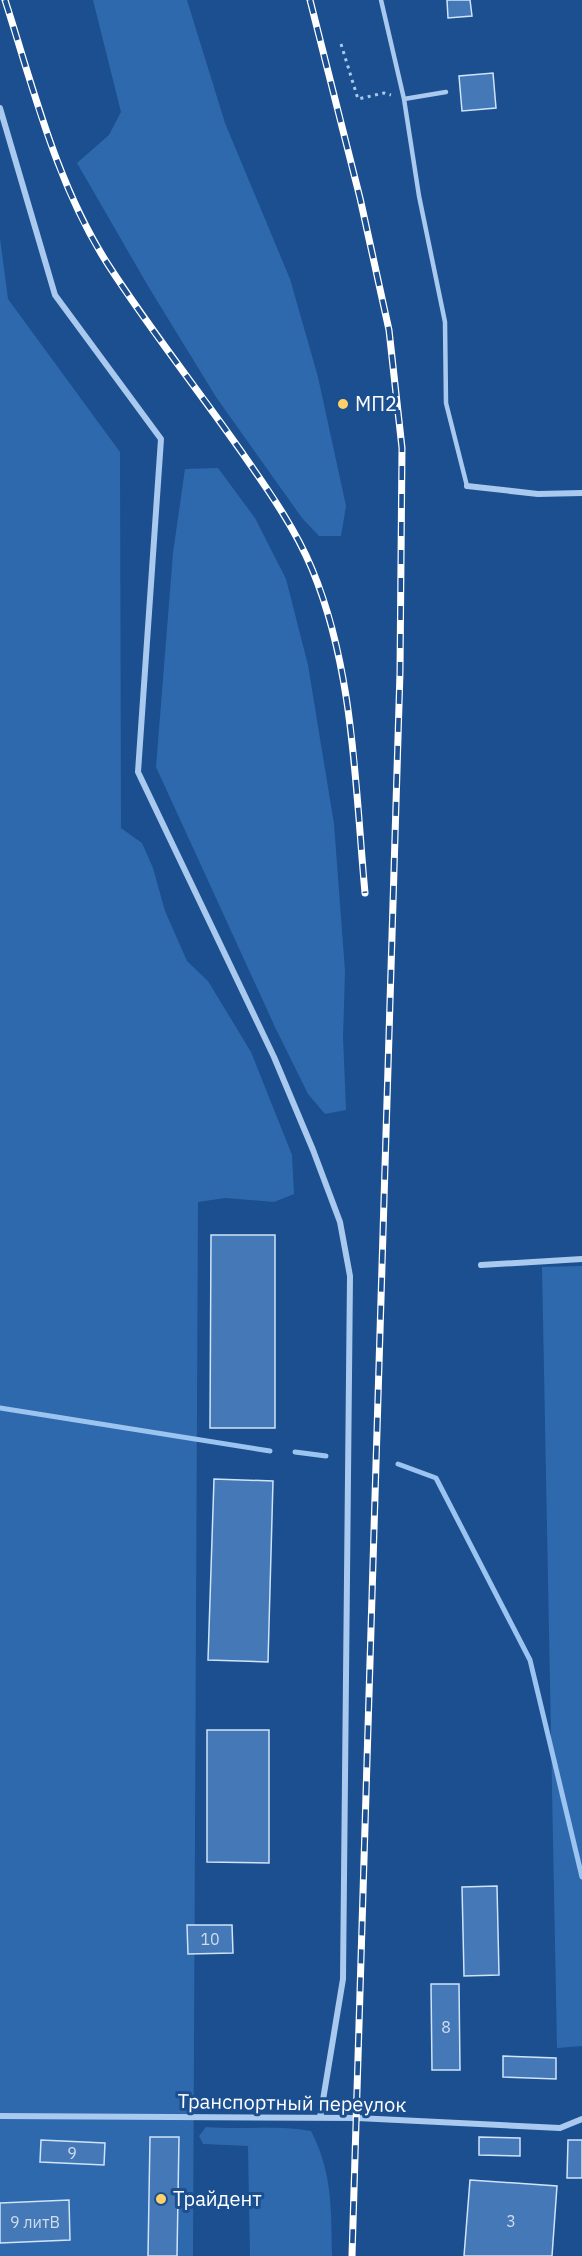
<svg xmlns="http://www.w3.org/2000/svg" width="582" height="2256" viewBox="0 0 582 2256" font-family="'IBM Plex Sans',sans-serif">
  <rect width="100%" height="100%" fill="#1b4f8f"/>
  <path fill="#2e69ad" d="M93,0h94l38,123 65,156 28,98 28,129 -5,30h-22l-17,-18 -86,-121 -68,-111 -71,-123 32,-28 12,-23z
    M0,238l8,61 112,153 1,376 21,15 11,25 12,43 22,50 21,20 43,71 41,103 2,39 -20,8 -49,-4 -27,4 -5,1054h-193z
    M218,468l37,50 31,61 22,86 26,159 11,147 -2,66 3,73 -21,4 -17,-20 -33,-67 -119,-260 17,-214 12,-84z
    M582,1266v780l-25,2 -15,-781z
    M206,2127c35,3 70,-2 105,4 22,43 20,79 21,125h-82l-2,-110 -45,-2 -4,-8z"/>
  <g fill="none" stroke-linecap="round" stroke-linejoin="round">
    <path stroke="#9cc4f0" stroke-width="5" d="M0,1408l270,43
      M295,1452l31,4
      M398,1464l38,14 94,182 52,217"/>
  </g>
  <path fill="#4478b7" stroke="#cfe3fa" stroke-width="1.5" d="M447,0h23l2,16 -24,2z
    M493,73l3,35 -34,3 -3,-35z
    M211,1235h64v193h-65z
    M214,1479l59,2 -5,181 -60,-2z
    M207,1730h62v133l-62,-1z
    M497,1886l2,89 -35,1 -2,-89z
    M187,1925h45l1,28 -45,1z
    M431,1984h28l1,86h-28z
    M503,2056l53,2v21l-53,-2z
    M150,2137h29l-2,119h-29z
    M479,2137l41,1v18l-41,-1z
    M41,2140l64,3 -1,22 -64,-3z
    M568,2140h14v38h-15z
    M470,2180l87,6 -5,70h-88z
    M69,2200l1,40 -70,3v-40z"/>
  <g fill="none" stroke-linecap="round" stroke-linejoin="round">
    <path stroke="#a9c9ee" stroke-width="3" stroke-dasharray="3 4.5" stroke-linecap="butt" d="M341,44l17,55 26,-6 7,2"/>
    <path stroke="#a9c9ee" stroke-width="4.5" d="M381,0l23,99
      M446,92l-42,7 15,97 26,126 1,81 21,83"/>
    <path stroke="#a9c9ee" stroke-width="6" d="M0,108l55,187 106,144 -23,333 136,285 39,93 27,72 10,54 -7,703 -23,139
      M467,486l71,8 44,-1
      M481,1265l101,-6
      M0,2116l357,2 203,10 22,-9"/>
    <defs>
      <path id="rail" d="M5,0c29,90 52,186 104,266 42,65 90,125 134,188 25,36 52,74 69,115 42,101 43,216 53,324
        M310,0l50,198 29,132 13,118 -2,224 -48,1584"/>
    </defs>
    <use href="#rail" stroke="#fff" stroke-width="7"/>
    <use href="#rail" stroke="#1b4f8f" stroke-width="4.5" stroke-dasharray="14" stroke-linecap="butt"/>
  </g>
  <g fill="#ffd166" stroke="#1b4f8f" stroke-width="2">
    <circle cx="343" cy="404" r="6"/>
    <circle cx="161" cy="2199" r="6"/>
  </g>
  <g text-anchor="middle" stroke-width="6" stroke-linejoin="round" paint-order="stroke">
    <g font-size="16" fill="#d0dded">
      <text x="210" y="1945">10</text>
      <text x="446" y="2033">8</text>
      <text x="72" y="2159">9</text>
      <text x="511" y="2227">3</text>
      <text x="35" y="2228">9 литВ</text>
    </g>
    <g font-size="20" fill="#fff" stroke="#1b4f8f" text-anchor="start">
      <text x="355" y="411">МП2</text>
      <text x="173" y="2206">Трайдент</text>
    </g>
    <g font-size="20" fill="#fff" stroke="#1b4f8f">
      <text transform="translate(292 2103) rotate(1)" y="7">Транспортный переулок</text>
    </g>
  </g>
</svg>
